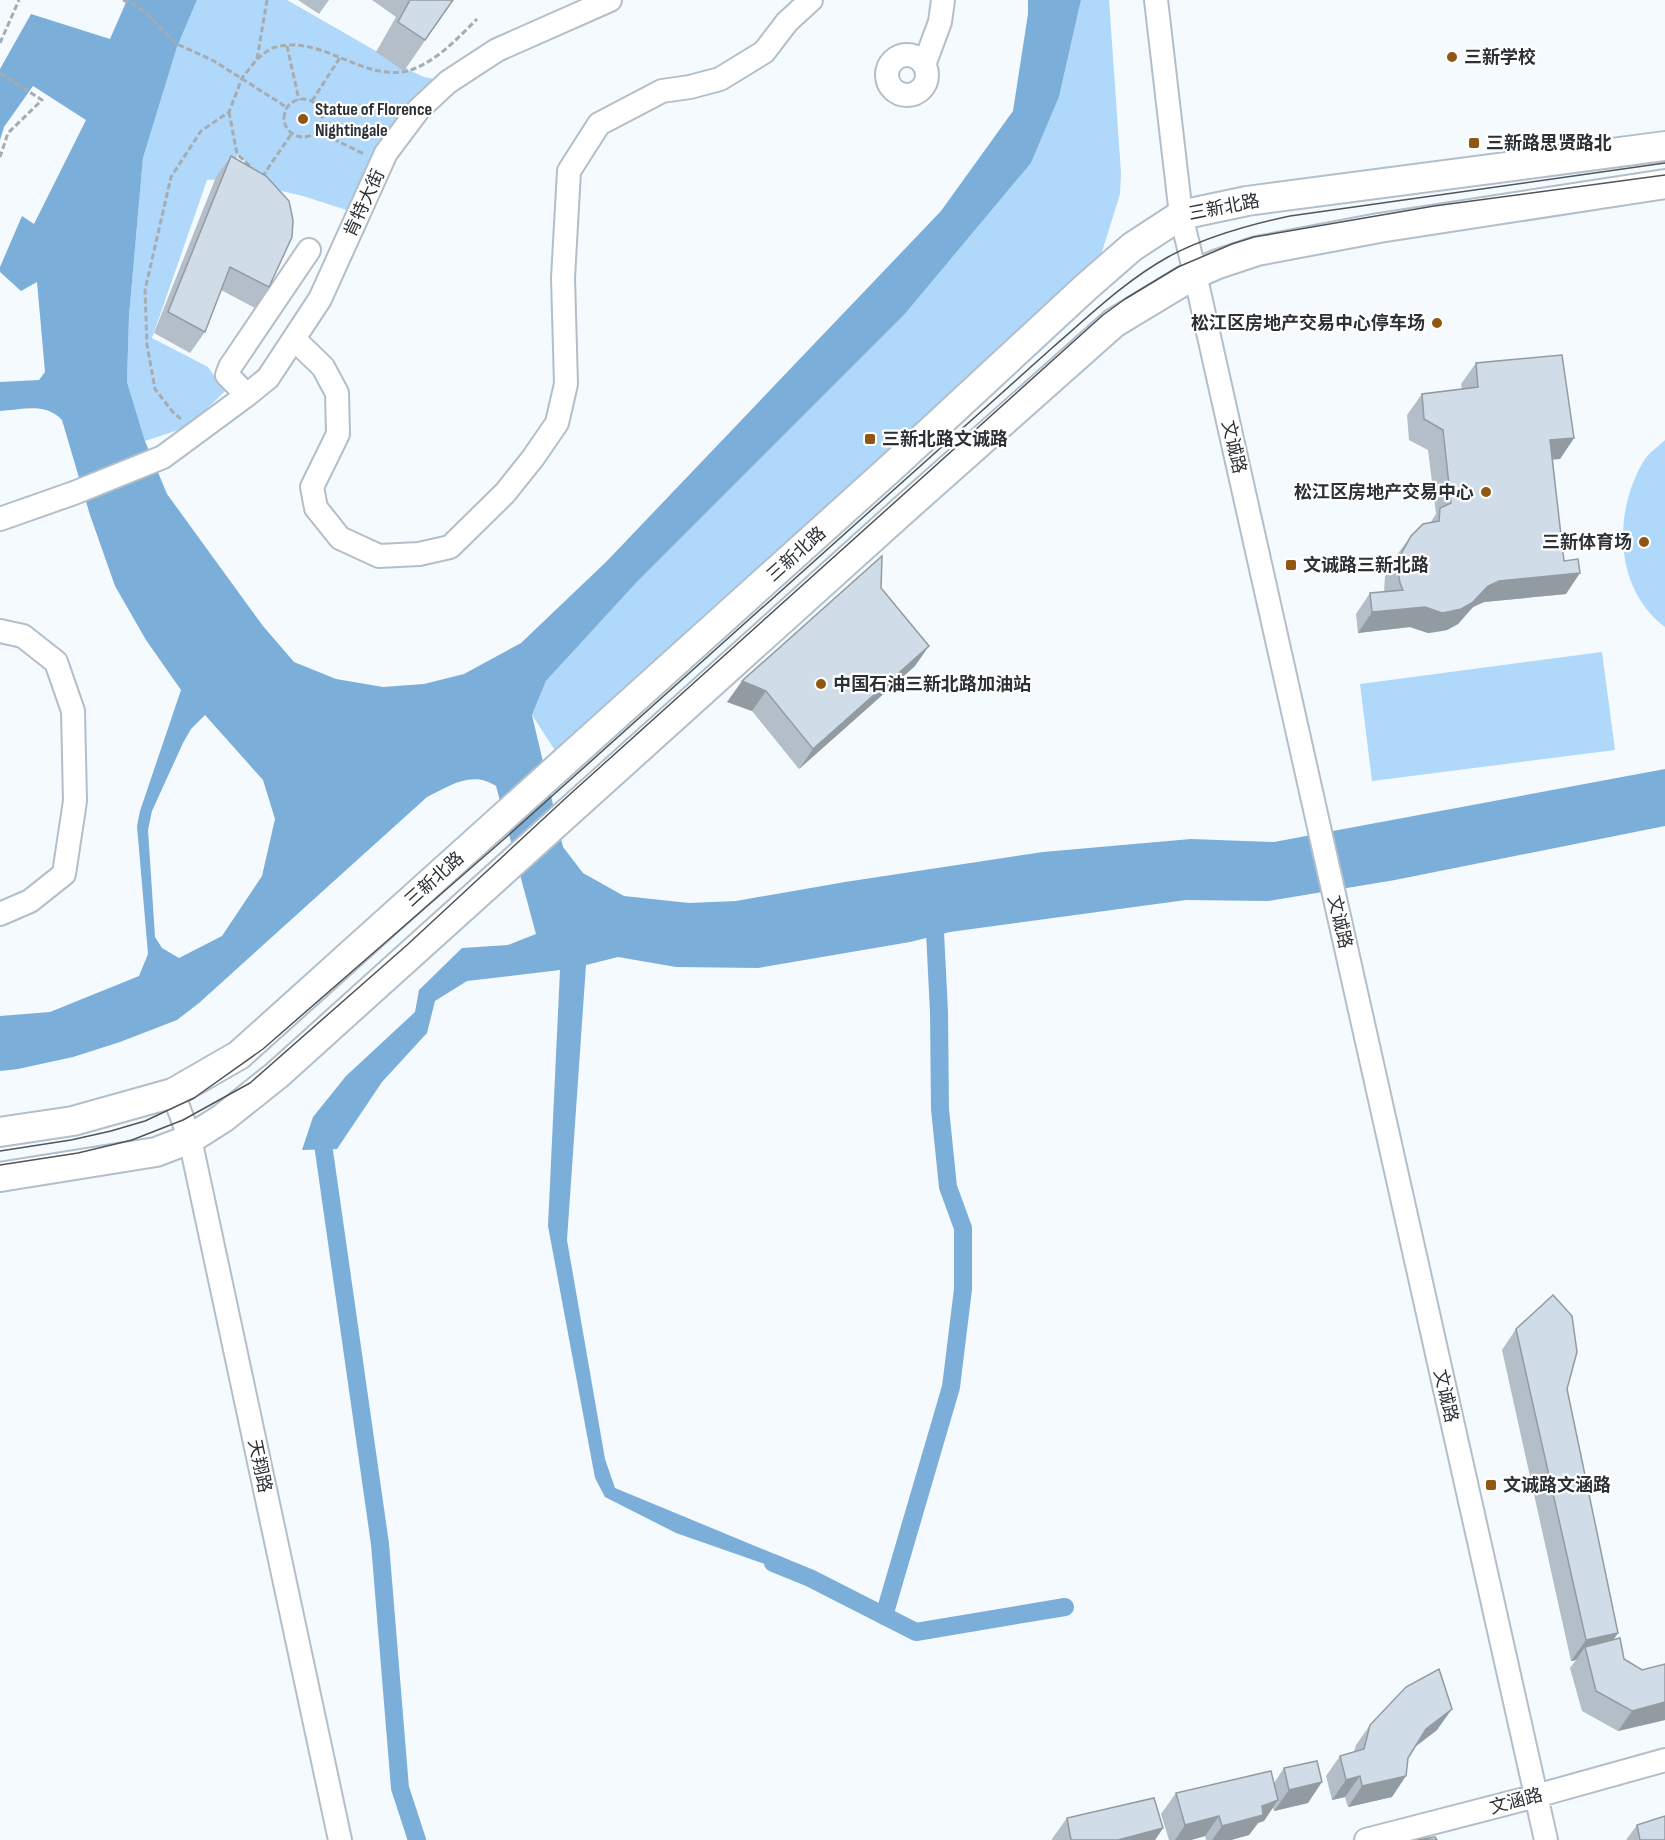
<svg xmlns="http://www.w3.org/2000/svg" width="1665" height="1840" viewBox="0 0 1665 1840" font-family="'Sofia Sans Condensed','Noto Sans SC',sans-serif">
  <rect width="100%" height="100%" fill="#f4fafe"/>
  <path fill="#afd8fa" d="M197,0h90l122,70 15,7 24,5 -29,27 -60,105 -56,-18 -30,-7 -35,-34 -13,24 -18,1 -55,158 56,29 17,24 -35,35 -45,15 -18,-59 2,-66 14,-158 34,-111z
    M1081,0h28l12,173 -1,21 -19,61 -541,503 -28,-43 14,-34 90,-98 268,-268 127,-152 28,-66z
    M1665,440v187c-52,-39 -52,-117 -20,-168 5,-7 14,-13 20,-19z
    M1602,652l13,98 -243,31 -12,-97z"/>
  <path fill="#7bafda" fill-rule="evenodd" d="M127,0h70l-20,47 -34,111 -14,158 -2,66 18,59 22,53 96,132 31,36 42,17 47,8 41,-3 40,-10 57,-31 85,-81 335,-351 72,-100 15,-97v-14h53l-22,97 -28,66 -127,152 -268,268 -90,98 -14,34 31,132 20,26 41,23 65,7 47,-2 109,-19 198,-30 148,-13 83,3 391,-73v57l-270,54 -127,21 -82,-1 -236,32 -40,10 -152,26 -82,-1 -58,-10 -32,8 -19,275 38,219 10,29 174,72 7,15 -120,-42 -71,-36 -10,-19 -47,-252 12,-256 -93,11 -32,20 -8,32 -45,49 -45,67 -35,1 11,-33 33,-41 69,-64 4,-22 43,-42 46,-3 28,-11 -40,-148c-25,-16 -46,0 -69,11l-228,206 -22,17 -57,22 -47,15 -55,12 -18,2v-55l50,-4 89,-36 9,-22 -11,-128 3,-15 41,-121 -35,-50 -31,-54 -25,-71 -28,-95c-17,-18 -40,-10 -62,-9v-29l39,-2 6,-8 -8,-90 -16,9 -21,-19v-5l22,-51 12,8 52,-104 -53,-34 -29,41 -4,13v-71l31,-55 79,25zM205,715l58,65 12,39 -13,57 -40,60 -43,22 -17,-10 -7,-11 -7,-107 4,-19 31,-68 8,-14z"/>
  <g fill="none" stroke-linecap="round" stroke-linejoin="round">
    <path stroke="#7bafda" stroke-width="18" d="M329,1128l-7,9 58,407 20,244 17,52
      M773,1563l37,15 106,54 149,-25
      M884,1616l67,-229 12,-98v-61l-15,-41 -8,-78 -1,-97 -5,-100"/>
    <defs>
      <path id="minor" d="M1156,0l25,215 14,59 351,1566
        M887 75a20 20 0 1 1 40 0a20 20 0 1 1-40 0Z
        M924,65l16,-43 3,-22
        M294,339l29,28 14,26 1,41 -26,53 4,21 24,30 39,18 40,-2 31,-7 55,-54 28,-35 24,-35 9,-39 -3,-106 6,-107 30,-47 63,-33 28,-4 30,-8 44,-27 23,-30 24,-22
        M247,395l-20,-20 3,-8 79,-117
        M0,519l74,-26 89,-36 84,-62 21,-17 52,-79 66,-146 33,-44 29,-27 49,-32 113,-50
        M0,631l23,5 33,26 17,49 2,90 -11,73 -34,27 -30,13
        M173,1093l17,46 150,701
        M1366,1840l170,-44 129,-36"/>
      <path id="major" d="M0,1132l73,-11 100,-28 66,-38 654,-589 192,-178 47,-41 49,-32 66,-14 418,-55
        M0,1177l156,-25 34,-13 33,-21 54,-43 622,-561 215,-191 81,-49 23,-10 39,-13 122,-23 286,-44"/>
    </defs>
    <use href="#minor" stroke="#b2bfca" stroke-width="26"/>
    <use href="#major" stroke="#b2bfca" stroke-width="32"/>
    <path stroke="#a6acb0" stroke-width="3" stroke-dasharray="6 3" stroke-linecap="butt" d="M123,0l12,5 12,9 28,29 39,18 74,47
      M0,43l19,-43
      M287,46l12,54
      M257,59c5,-4 13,-11 19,-12 46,-12 86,34 131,24 27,-7 51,-33 70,-52
      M0,73l42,27 -34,33 -8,24
      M284 118a19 19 0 1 1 38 0a19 19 0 1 1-38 0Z
      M312,101l29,-45
      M229,112l8,42 16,15
      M317,131l47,23
      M262,177l30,-44
      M181,419l-9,-8 -17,-22 -8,-44 -2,-55 26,-113 30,-46 28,-19 13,-34 15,-19 10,-59"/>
    <use href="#minor" stroke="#fff" stroke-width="22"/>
    <use href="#major" stroke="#fff" stroke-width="28"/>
    <path stroke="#4f5458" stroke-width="1.5" d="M0,1151l71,-11 40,-9 34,-10 49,-23 69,-49 240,-209 549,-492c37,-32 73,-67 116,-91 37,-20 80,-32 122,-41l375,-53
      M0,1165l78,-12 54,-13 51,-20 67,-37 157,-138 161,-149 535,-481 22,-16 53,-32 54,-23 22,-7 180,-31 231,-31"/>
  </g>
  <path fill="#b3bec8" d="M298,0h31l-10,14z
    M372,0h81l-49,71 -28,-19 20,-35z
    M231,156l38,131 -14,21 -34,-18 -16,42 -15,21 -36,-20 62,-156z
    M1476,363l98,75 -14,21h-7l13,135 -82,8 -11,5 -15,17 -11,6 -10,2 -9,1 -18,-6 -52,6 -2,-19 14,-21 14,-1 1,-16 11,-20 15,-20 19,-13 6,-9 -8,-64 -19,-10 -2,-25 15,-21 40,-5 -1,-5z
    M881,588l34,78 -116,103 -47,-58 -25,-9z
    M1516,1329l51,60 51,244 -5,7 11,19 41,61 -47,11 -36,-20 -12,-43 6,-8 -5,1 -69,-311z
    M1370,1725l67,5 -22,17 -7,11 -16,39 -44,10 -3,-10 -13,3 -6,-24 14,-20 14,-4 2,-7z
    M1284,1768l24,35 -34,8 -1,-4 -9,14 -6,2 -9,12 -18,5h-25l-1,-4 -14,4h-22l-8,-26 15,-21 98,-10z
    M1067,1818l96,10 -8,12h-103v-1z
    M1637,1825l28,15h-39z"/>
  <path fill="#929ba2" d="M1574,438l-14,21 -24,2 14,-21z
    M1580,573l-14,21 -82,8 -11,5 -15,17 -11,6 -19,3 -18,-6 -52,6 14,-21 116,-26 11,-5z
    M929,646l-14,20 -116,103 14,-20z
    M742,681l24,10 -14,20 -25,-9z
    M1618,1633l-14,20 -19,-6 -9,13 -5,1 15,-21z
    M1665,1702v18l-47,11 14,-20z
    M1452,1709l-15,21 -25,19 14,-20z
    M1360,1776l-15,21 -13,3 14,-20z
    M1406,1776l-14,21 -44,10 14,-21z
    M1322,1782l-14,21 -34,8 15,-21z
    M1278,1800l-14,21 -6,2 -9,12 -18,5h-19l10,-14 40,-20z
    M1219,1816l-14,20 -14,4h-16l10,-15z
    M1163,1828l-8,12h-37z"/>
  <path fill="#d0dde8" stroke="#929ba2" stroke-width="1.5" d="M410,0h43l-28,40 -27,-18z
    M231,156l35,20 23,25 4,19 -1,17 -23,50 -39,-20 -25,65 -37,-20z
    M1562,355l12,83 -24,2 14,121 14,-2 2,14 -81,8 -11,5 -16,17 -11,6 -9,2 -10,2 -17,-6 -53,5 -2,-19 33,-3 -3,-7 -2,-13 2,-14 11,-20 12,-12 16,-3 1,-13 11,-5 -8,-73 -19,-11 -2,-25 56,-7 -2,-24z
    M882,556l-1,32 48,58 -116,103 -47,-58 -24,-10z
    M1553,1295l19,21 5,36 -10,37 51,244 -32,7 -70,-311z
    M1620,1638l4,21 18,11 23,-6v38l-33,9 -36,-20 -11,-44z
    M1439,1669l13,40 -26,20 -18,29 -2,18 -44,10 -2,-10 -14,4 -6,-24 24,-7 6,-24 36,-38z
    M1317,1761l5,21 -33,8 -5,-22z
    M1271,1771l7,29 -16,6 1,9 -41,11 -3,-10 -34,9 -9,-32z
    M1154,1798l9,30 -45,12h-47l-4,-22z
    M1665,1816v24h-25l-3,-15z
    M1435,1837l2,3h-19z"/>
  <g fill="#905612" stroke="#fff" stroke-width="2">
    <circle cx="1452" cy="57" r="6"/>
    <circle cx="303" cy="119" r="6"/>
    <rect x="1468" y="137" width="12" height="12" rx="3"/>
    <circle cx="1437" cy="323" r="6"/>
    <rect x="864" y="433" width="12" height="12" rx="3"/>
    <circle cx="1486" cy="492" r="6"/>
    <circle cx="1644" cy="542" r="6"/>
    <rect x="1285" y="559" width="12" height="12" rx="3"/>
    <circle cx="821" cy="684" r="6"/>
    <rect x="1485" y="1479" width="12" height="12" rx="3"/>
  </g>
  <g text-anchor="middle" stroke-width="4.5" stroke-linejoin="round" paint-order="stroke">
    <g font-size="18" font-weight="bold" fill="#2c3135" stroke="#fff" text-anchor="start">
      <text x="1464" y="63">三新学校</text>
      <text x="315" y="115">Statue of Florence<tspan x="315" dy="21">Nightingale</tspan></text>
      <text x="1486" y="149">三新路思贤路北</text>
      <text x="1425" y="329" text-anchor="end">松江区房地产交易中心停车场</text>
      <text x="882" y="445">三新北路文诚路</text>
      <text x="1474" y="498" text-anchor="end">松江区房地产交易中心</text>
      <text x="1632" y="548" text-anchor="end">三新体育场</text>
      <text x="1303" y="571">文诚路三新北路</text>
      <text x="833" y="690">中国石油三新北路加油站</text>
      <text x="1503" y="1491">文诚路文涵路</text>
    </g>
    <g font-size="18" fill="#2c3135" stroke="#fff">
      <text transform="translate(364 203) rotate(-65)" y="6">肯特大街</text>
      <text transform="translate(1224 207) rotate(-11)" y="6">三新北路</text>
      <text transform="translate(1234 447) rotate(77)" y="6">文诚路</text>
      <text transform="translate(796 554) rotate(-42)" y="6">三新北路</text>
      <text transform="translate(434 879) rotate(-42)" y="6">三新北路</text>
      <text transform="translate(1340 922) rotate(77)" y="6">文诚路</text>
      <text transform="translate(1446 1396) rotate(77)" y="6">文诚路</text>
      <text transform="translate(260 1466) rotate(78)" y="6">天翔路</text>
      <text transform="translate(1516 1801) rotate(-15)" y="6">文涵路</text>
    </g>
  </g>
</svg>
